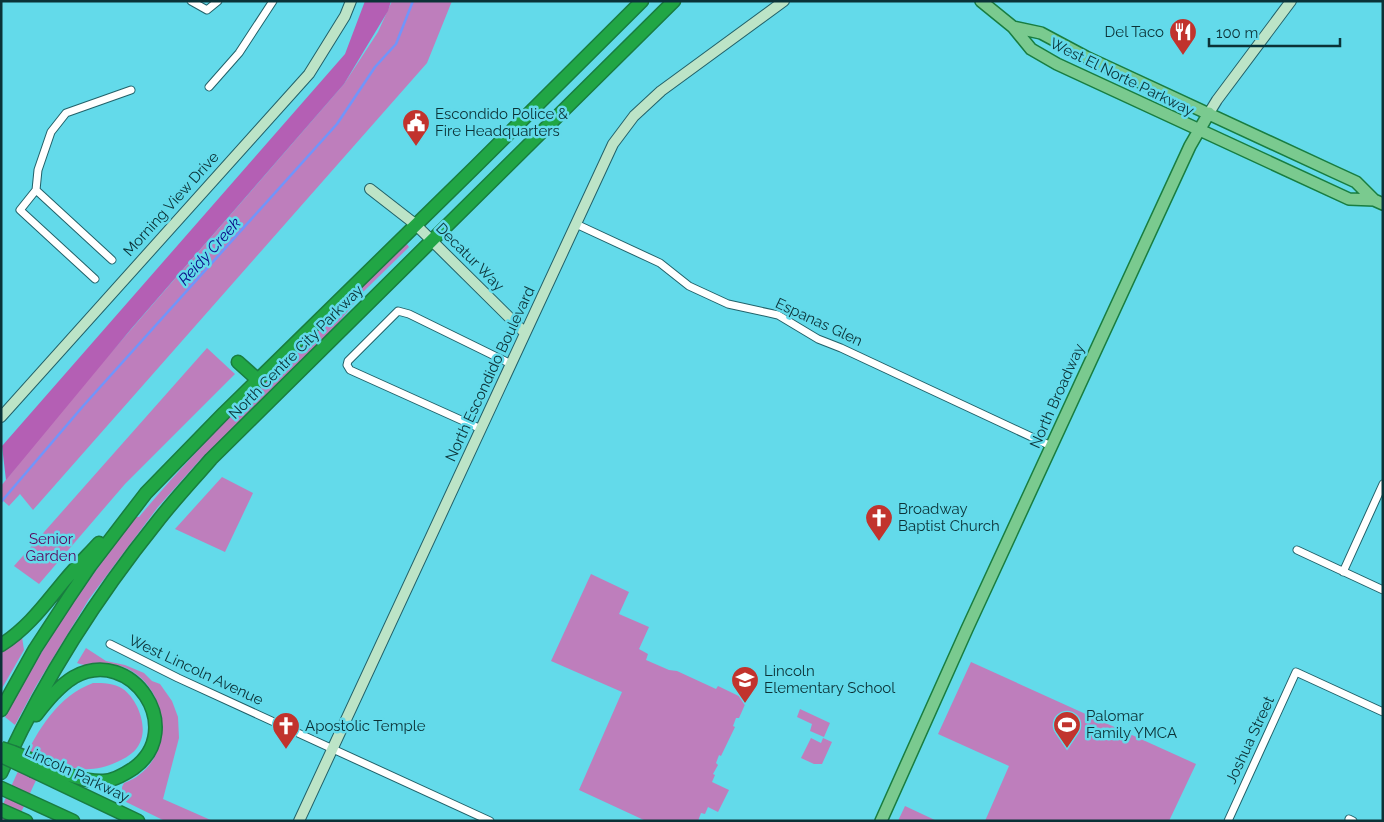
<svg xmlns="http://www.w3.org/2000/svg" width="1384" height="822" viewBox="0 0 1384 822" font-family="Raleway,sans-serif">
  <rect width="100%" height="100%" fill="#63daea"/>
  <path fill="#be7ebc" d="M392,1h60l-25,62 -394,447 -13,-16 -11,12 -8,-7v-13l61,-77 282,-325 34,-52z
    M407,244l2,3 -46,45 -27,34 -137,135 -41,46 -69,92 -53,87 -21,39 -10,-8c37,-71 81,-136 131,-200h3c79,-95 170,-179 258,-266z
    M207,348l28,26 -110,110 -86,100 -25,-18z
    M222,477l31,16 -28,59 -50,-23z
    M591,574l38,18 -10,22 30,13 -10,22 9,5 -2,6 23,10 8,1 39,18 2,-3 29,14 -8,18h-3l-3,8 2,1 -14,29 -2,-1 -3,8 2,2 -5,9 2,1 -3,7 17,8 -11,22 -10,-5 -3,7 -4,-1 -3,8h-52l-67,-31 43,-98 -71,-31z
    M22,637l2,13 -23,40v-37z
    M86,648l20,13 19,4 19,8 8,8 8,3 12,17 6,16 1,21 -16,61 50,22h-48l-43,-21v-13l2,-4c51,-18 49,-93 2,-115 -16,-7 -34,1 -49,-5z
    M971,662l225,102 -27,57h-184l24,-55 -71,-32z
    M93,683c10,0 21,0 30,6 14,10 24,35 18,51 -3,9 -10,15 -18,19 -28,15 -49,12 -77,0l-29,62h-16v-11l2,-6c21,-44 41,-103 90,-121z
    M800,709l30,14 -6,14 -14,-6 2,-7 -15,-7z
    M811,738l10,5 2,-5 9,4 -10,22h-8l-13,-6z
    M905,806l32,15h-39z"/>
  <path fill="#b45fb4" d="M365,1h26l-3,10 -44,73 -213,245 -125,151 -4,-34 343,-392z"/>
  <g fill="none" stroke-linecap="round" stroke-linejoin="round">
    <path stroke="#7195fa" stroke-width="2.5" d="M1,502l83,-97 253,-281 38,-57 21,-23 17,-43"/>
    <defs>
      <path id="street" d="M191,1l16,9 11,-9
        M209,87l30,-34 34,-52
        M36,190l76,70
        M576,224l84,39 29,23 39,18 50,11 40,24 23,9 210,98
        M95,279l-75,-69 16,-20 2,-20 13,-38 15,-19 65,-23
        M481,429l-131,-59 -3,-5 1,-4 50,-50 11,3 102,50
        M1297,550l86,40
        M1343,572l40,-88
        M110,644l68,34 312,143
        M1349,819l4,2
        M1228,821l68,-149 87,40"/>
      <path id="secondary" d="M1209,113l8,-13 74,-99
        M370,189l45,35 110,109
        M1,417l308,-343 36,-58 6,-15
        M299,821l314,-677 21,-28 27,-25 123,-90"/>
      <path id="primary" d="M981,1l32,26 18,22 26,15 292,135 25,1
        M1013,27l28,6 45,24 246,114 24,11 18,18 9,4
        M881,821l86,-192 223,-483 19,-33"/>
      <path id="highway" d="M238,362l20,18
        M1,645c27,-17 44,-41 64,-65 11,-13 23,-25 34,-37
        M1,710l34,-61 34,-52 21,-31 56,-73 78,-80 250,-245 168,-167
        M36,715c11,-14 23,-29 38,-38 58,-32 113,52 60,91 -9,6 -21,13 -31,13 -23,1 -46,-11 -66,-19
        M33,771l105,50
        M1,773c41,-90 94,-174 156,-251 17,-22 36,-42 54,-63l463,-458
        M1,788l72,33
        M1,810l25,11"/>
    </defs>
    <use href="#street" stroke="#216169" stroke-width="9"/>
    <use href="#secondary" stroke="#216169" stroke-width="12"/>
    <use href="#primary" stroke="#197d40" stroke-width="14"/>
    <use href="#highway" stroke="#197d40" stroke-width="15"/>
    <use href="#street" stroke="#fff" stroke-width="7"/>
    <use href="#secondary" stroke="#bce4c7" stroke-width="10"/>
    <use href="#primary" stroke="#7aca8f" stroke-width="11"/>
    <use href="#highway" stroke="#21a645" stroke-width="12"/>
    <defs>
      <path id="highway-bridge" d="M1,748l12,4 24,10
        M1,756l32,15"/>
    </defs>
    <use href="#highway-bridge" stroke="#197d40" stroke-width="15" stroke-linecap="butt"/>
    <use href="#highway-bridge" stroke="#21a645" stroke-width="12"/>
  </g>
  <defs>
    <symbol id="restaurant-pin" viewBox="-11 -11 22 30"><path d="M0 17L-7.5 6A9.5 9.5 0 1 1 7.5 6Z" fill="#c1332d" stroke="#63daea"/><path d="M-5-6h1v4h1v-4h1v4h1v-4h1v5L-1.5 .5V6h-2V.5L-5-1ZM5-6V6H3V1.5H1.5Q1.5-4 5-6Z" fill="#fff"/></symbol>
    <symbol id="civic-pin" viewBox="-11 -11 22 30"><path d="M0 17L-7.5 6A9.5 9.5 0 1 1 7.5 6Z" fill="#c1332d" stroke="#63daea"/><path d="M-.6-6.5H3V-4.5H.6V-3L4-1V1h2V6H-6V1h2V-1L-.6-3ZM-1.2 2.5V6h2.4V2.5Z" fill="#fff"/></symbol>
    <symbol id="church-pin" viewBox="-11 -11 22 30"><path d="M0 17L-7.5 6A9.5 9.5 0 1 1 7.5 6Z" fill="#c1332d" stroke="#63daea"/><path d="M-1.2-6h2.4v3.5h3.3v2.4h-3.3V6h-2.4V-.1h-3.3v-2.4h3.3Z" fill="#fff"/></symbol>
    <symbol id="school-pin" viewBox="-11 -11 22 30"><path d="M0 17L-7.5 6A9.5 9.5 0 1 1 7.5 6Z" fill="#c1332d" stroke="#63daea"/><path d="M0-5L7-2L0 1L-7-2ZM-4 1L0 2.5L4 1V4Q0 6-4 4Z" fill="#fff"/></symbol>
    <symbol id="stadium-pin" viewBox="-11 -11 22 30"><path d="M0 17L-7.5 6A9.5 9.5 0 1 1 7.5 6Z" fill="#c1332d" stroke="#63daea"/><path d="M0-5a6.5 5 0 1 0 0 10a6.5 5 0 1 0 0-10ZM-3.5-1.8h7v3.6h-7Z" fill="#fff"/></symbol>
  </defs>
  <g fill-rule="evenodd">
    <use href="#restaurant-pin" x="1167" y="16" width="32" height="43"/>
    <use href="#civic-pin" x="400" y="107" width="32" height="43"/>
    <use href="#church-pin" x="863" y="502" width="32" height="43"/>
    <use href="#school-pin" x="729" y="664" width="32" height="43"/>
    <use href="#stadium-pin" x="1051" y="709" width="32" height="43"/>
    <use href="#church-pin" x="270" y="710" width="32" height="43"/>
  </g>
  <g text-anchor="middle" stroke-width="5" stroke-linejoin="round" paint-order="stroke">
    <g font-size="15" fill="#0b3237" stroke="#63daea" text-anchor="start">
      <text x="1164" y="37" text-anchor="end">Del Taco</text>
      <text x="435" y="119">Escondido Police &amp;<tspan x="435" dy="17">Fire Headquarters</tspan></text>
      <text x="898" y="514">Broadway<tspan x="898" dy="17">Baptist Church</tspan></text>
      <text x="764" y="676">Lincoln<tspan x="764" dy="17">Elementary School</tspan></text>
      <text x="1086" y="721">Palomar<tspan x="1086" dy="17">Family YMCA</tspan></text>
      <text x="305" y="731">Apostolic Temple</text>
    </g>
    <g font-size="15" fill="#0b3237" stroke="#63daea">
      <text transform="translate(1122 77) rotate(26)" y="5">West El Norte Parkway</text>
      <text transform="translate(171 204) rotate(-48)" y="5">Morning View Drive</text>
      <text transform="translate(470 257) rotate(45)" y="5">Decatur Way</text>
      <text transform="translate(819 322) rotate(25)" y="5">Espanas Glen</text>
      <text transform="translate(296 352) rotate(-45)" y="5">North Centre City Parkway</text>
      <text transform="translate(490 374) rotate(-65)" y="5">North Escondido Boulevard</text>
      <text transform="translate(1057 396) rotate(-66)" y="5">North Broadway</text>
      <text transform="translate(196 670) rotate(25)" y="5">West Lincoln Avenue</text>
      <text transform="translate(1250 740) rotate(-65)" y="5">Joshua Street</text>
      <text transform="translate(77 774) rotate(25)" y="5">Lincoln Parkway</text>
    </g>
    <g font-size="15" fill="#5b085d" stroke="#63daea">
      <text x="51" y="544">Senior<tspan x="51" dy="17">Garden</tspan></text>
    </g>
    <g font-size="16" font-style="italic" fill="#0c0b85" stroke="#63daea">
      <text transform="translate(209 251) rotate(-48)" y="6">Reidy Creek</text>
    </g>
  </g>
  <rect width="1384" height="822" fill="none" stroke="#0b3237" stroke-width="5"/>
  <path d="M1209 38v8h131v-8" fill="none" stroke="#0b3237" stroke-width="2.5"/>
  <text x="1216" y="38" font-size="15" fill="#0b3237" stroke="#63daea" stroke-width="4" paint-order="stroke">100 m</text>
</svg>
